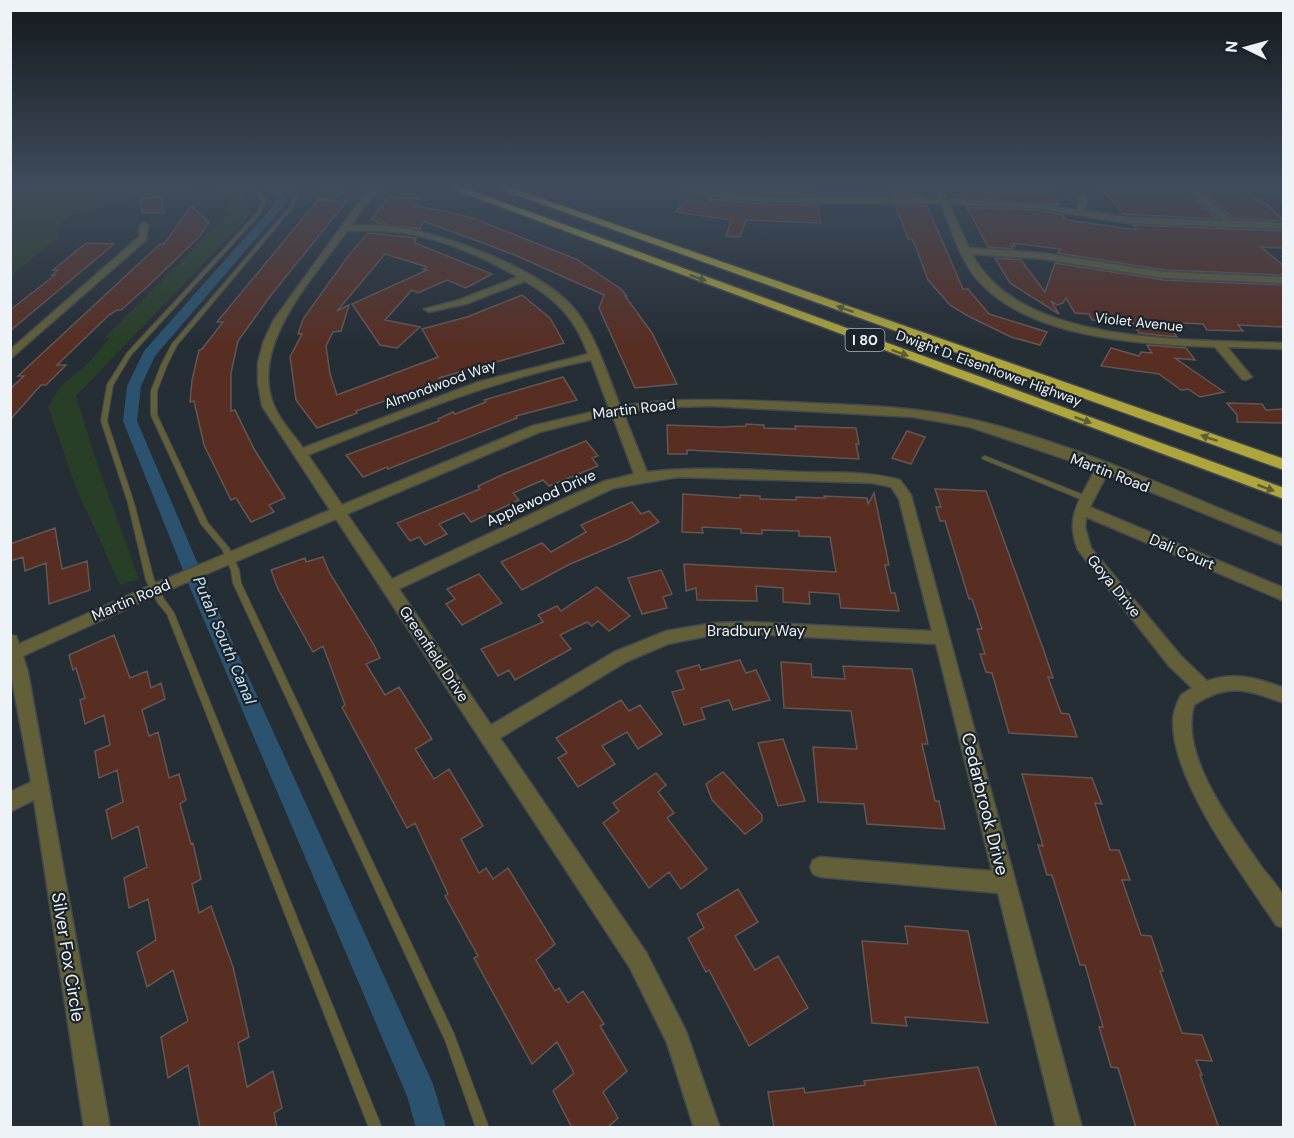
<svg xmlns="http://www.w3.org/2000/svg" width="1294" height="1138" viewBox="0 0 1294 1138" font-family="'DM Sans',sans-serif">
  <rect width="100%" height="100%" fill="#252d35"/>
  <path fill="#293e27" d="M11,185h201l-92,17 -51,14 -7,5 -4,17 -47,38z
    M221,185h18l13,28 -176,183 22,70 41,113 -19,6 -44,-97 -28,-81 12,-20 28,-24 21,-24 -4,-2 124,-124z
    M1243,185h40v21l-6,-5z"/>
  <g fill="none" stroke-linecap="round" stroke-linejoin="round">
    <path fill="#2b536f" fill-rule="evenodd" d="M269,185h9l8,14 -2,7 -129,150 -14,30 -4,35 72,169 224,494 13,44h-30l-9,-32 -216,-506 -68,-169 4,-35 17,-35 130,-146 2,-6z"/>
  </g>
  <path fill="#582e23" stroke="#635653" stroke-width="1.5" d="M327,185h25l-19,14h-17z
    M715,185h98l3,11 -66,-2 -36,-5z
    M890,185h28l5,11h-30z
    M999,185h51l9,20 -96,-7 -5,-12 42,1z
    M1099,185h83l35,34 -94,-5z
    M1197,185h35l37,21 15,15 -50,-2z
    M161,196l3,17h-22l-2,-14z
    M388,197l32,1 -5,8 34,6 26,7 101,40 45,30 6,7h-2l27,37 25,51 -42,4 -36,-80 5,-13 -89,-40 -92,-34 -3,8 -44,-6 2,-3h-7z
    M710,199l54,5 54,1 3,18 -75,-3 -6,17 -14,-1 5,-16 -56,-8 12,-12 21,4z
    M318,200l29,1 -76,94 -33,46 -7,32v38l4,-1 19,39 31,49 -16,7 5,7 -23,10 -15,-24 -5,2 -27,-55 -10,-44 -4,1 2,-22 7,-30 3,-1 21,-27h-6z
    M191,206l18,16 -9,14 -53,51 -26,23h-4l-8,5 -52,50h9l-20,20h-5l-31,35v-31l14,-13h-6l142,-132h4z
    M896,206h31l36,83h5l21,25 58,18 -7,13 -29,-8 -43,-21 -18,-11 -22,-25 -13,-35 -3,-6h-4z
    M967,207l69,3 27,5 2,4 8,2 63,9 -3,-5 151,6v17l-23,-1 23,19v9l-120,-5 -106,-17 2,-4 -47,-6 2,3h-4l3,3 -26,-2z
    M368,233l48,5 -1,5 77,31 -26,14 -19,-8 -29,13 -6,-3 -27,30 35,7 -23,21 -17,-3 -28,-41 75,-34 -4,-1 4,-2 -42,-13 -48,57 12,-6 -8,26 -8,1 -7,14 4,28 7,21 101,-38 -16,-28 45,-12 55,-22 28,23 14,25 -125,35 3,3 -86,30 1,2 -40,15 -21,-28 -6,-43 12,-23h-4l5,-15 46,-64z
    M86,243l28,1 -104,87v-21l45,-35h-3l6,-5h-5z
    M995,258l26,2 24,32 10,-29 109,17 120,5v42l-46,-2 5,6 -36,-1 -4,-6 -37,-2 11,15 -38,-4 -6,-10 -41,-3 -3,-6 -14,-1 -9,-15 -3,5 -6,2 -6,-4 8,13 -49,-31z
    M1147,345l39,3 9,12 -20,-2 49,34 -24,5 -12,-8 -7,1 -22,-16 -58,-8 10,-18 28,8 2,-4 11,1z
    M563,377l14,23 -61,16 1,2 -129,51 -1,-2 -24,10 -17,-22 93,-34 -1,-2 15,-7 2,2 31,-12 -2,-2z
    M1227,403l35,1 4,6 18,-1v14l-47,-1v-7z
    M746,424l18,1v3l32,1 -1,-3 61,2 3,16h-3l3,15 -172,-9v4h-19l-1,-29 54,2 25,-1z
    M907,431l18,6 -14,27 -19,-6z
    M586,441l12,15 -6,2 6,8 -49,20 -6,-6 -30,13 6,7 -48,22 -7,-9 -25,11 8,10 -22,11 -6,-8 -9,4 -13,-18 83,-34 -2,-3 26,-12z
    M935,489l51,2 58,160 9,27 -5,-1 13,36 8,1 8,23 -68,-4 -17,-60 -6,-1 -6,-18h5l-8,-25h5l-10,-30h-3l-24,-78h-5l-4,-14h5z
    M874,493l15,72h-4l6,28h4l4,18 -58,-3 -2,-14 -30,-2 1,12 -27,-2v-14l-27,-2 1,15 -60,-1 -1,-12 -10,3 -2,-27 152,8 -6,-35 -31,-1v-5l-37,-1v4l-21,-1v-4l-39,-2 1,6 -21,-1 1,-38 57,4v-3l20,1v3l36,1v-3l29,1 -1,-2 43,2 1,6z
    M632,502l9,12 8,-3 10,11 -30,17 -61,26 -46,25 -21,-28 41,-19 9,9 35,-20 -5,-7z
    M55,528l7,41 25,-8 3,29 -41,14 -3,-41 -21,8 -2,-14 -13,4v-17z
    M323,557l6,15 45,73 6,13 -14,6 19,31 14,-8 33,52 -17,10 19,30 15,-10 34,57 -22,13 18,34 7,-5 7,11 15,-11 47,76 -19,16 19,31 4,-3 9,15 15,-12 21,33 -4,2 27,45 -24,21 15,26 -11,10h-35l-19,-37 21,-18 -17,-31 -25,22 -58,-106 4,-2 -33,-60 3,-2 -33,-71 -8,5 -65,-121 3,-2 -22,-59 -10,6 -35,-63 -7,-19 34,-12 1,4z
    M661,570l11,24 -9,3 4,11 -25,6 -14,-36z
    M479,574l23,29 -40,22 -16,-21 9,-5 -8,-10z
    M597,587l33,29 -21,15 -11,-10 -6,5 -5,-4 -27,13 11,14 -56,31 -6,-10 -11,6 -17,-27 62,-27 -5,-7 19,-9 4,5z
    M114,635l16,43 17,-7 4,17 10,-5 4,16 -23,11 7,26 9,-4 11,46 10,-4 7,26 -6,4 11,40 2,-1 8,36 -9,5 7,29 12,-7 22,61 16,70 -11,6 9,44 26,-16 9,37 -8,5 3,15h-77l-12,-63 -20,13 -7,-41 27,-16 -15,-51 -26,17 -10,-35 19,-12 -8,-41 -19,9 -5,-30 23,-11 -9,-41 -26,13 -6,-29 17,-8 -6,-32 -18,8 -4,-27 15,-6 -6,-30 -19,9 -5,-24 5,-2 -9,-30 -3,2 -4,-15z
    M740,660l6,13 10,-3 14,30 -37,10 -4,-10 -28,8 4,11 -21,6 -12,-33 12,-3 -7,-18 22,-6 2,5z
    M781,662l30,2 1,13 33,2 -2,-13 69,3 16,75h-6l13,57h4l6,28 -78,-5 -3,-20 -46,-2 -5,-55 44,2 -6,-38 -67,-3z
    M621,700l8,11 11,-6 22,29 -24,15 -11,-17 -25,14 13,18 -37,23 -20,-29 9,-5 -11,-15z
    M783,739l22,62 -27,5 -20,-63z
    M723,772l39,43v6l-17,13 -33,-34 -6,-16z
    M656,773l10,12 -8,7 16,21 -7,5 40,51 -26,20 -12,-17 -20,16 -46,-65 16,-12 -6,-8z
    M1022,774l70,4 10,26 -7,-1 15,47h9l11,30h-8l19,55 10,1 12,35h-3l22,62 20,2 10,26 -16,-1 6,15h-2l19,53h-83l-18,-60 -7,-1 -12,-40h4l-18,-62h-5l-28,-90h-5l-9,-30 5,1z
    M738,889l20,33 -23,14 20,34 23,-14 30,52 -59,38 -40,-76 -3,2 -18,-34 16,-10 -7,-14z
    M905,926l63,5 20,92 -83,-6 2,9 -35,-3 -10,-82 46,3z
    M978,1067l19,61h-223l-6,-36 36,-4 1,5 60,-8 -1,-4z"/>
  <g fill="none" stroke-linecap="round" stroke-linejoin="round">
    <defs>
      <path id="lane" d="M252,185h4l10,16 -5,12 -130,142 -18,30 -6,36 27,82 20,77 10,19 10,14 208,515h-13l-202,-514 -9,-11 -12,-23 -18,-77 -27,-82 6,-36 20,-32 130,-140 5,-12z
        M288,185h4l5,11 -2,9 -118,140 -10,20 -10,26v24l51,108 21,25 10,22 2,13 213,451 35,94h-13l-31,-88 -212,-457 -2,-13 -9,-21 -21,-25 -50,-109v-24l10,-26 11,-21 120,-140 1,-8z
        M985,456l104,41 1,2 -3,2h-2l-102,-42 -1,-1 1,-1z"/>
      <path id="street" d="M662,185c34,0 67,11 101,12 58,4 117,-1 176,2l-6,-14h8l6,14 89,5 41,6 2,-15 4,-2 4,2 -2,16 41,6 97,4 -39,-36h9l40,36 51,2v6l-158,-6 -90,-15 -87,-4 20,44 74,5 121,19 120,5v6l-120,-5 -121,-19 -71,-5c48,93 221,85 312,89v6l-57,-2 25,30 -6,3 -4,-1 -27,-32c-73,-3 -188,-8 -239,-69 -17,-21 -25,-50 -35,-74l-177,-2 -57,-6z
        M370,187l7,2 -26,36c15,1 31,-1 46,2 50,7 148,44 179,84 21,28 31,62 44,95 56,-9 112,-6 168,-4 54,3 109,3 163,13 110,21 228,78 333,120v11l-177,-72 -17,33 194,81v13l-198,-84 -1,10 6,21 90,108 26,25c27,-10 51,-3 77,7v15c-37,-13 -55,-21 -90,2 -15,51 39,120 67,161 6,9 21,23 23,34 1,9 0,19 0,28l-8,-3c-33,-50 -104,-143 -103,-204 0,-9 4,-18 8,-26l11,-7 -23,-22 -91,-116c-14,-35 3,-50 17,-81l-125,-42 -57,-10 -202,-11 -39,1 -49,5 24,60c52,-6 104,-2 156,0 32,1 66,-1 97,8l11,15 171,633h-26l-58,-235 -178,-16 -7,-3 -3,-7 3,-7 7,-3 172,14 -56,-227 -185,-10 -38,1 -45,9 -42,18 -126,76 146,214 40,79 34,97h-26l-27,-85 -37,-75 -294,-449 -177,75 -136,62 5,16 82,456h-26l-50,-328 -24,12v-20l21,-10 -21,-113v-34l6,1 3,8 130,-58 181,-76 -68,-104 -4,-23v-20l5,-20 10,-22zM347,231c16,0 32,-1 48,1 41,4 87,24 123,45l-59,23 -35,9 5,3 37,-8 59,-23c33,20 50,37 63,73l-110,28 -175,66c-9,-13 -23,-27 -29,-42 -26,-61 41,-130 73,-175zM591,360l18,48 -77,18 -190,79 -34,-50c92,-37 184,-75 283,-95zM612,414l22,60 -29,7 -35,15 -178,83 -45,-65 193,-82zM678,477l195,6 18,4 8,12 33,132 -181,-9 -38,1 -47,8 -52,21 -123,73 -92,-136 215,-101z
        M144,222l4,3 -2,15 -136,119v-9l129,-113 1,-12z"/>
      <path id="highway" d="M442,185h14l828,303v11z
        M489,185h14l781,274v11z"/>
    </defs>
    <use href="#lane" stroke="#414950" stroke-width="2"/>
    <use href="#street" stroke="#414950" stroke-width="3"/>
    <use href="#highway" stroke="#414950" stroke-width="3"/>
    <path stroke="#82898f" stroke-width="1.5" stroke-dasharray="4 1.5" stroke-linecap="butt" d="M1270,185l14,2"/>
    <use href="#lane" fill="#625f39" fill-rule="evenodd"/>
    <use href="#street" fill="#625f39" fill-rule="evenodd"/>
    <use href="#highway" fill="#aea53c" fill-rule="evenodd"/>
  </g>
  <defs><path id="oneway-solid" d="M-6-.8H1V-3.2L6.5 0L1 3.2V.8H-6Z" transform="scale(1.5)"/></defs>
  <g fill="#5d5e33">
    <use href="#oneway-solid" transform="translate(698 278) rotate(20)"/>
    <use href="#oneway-solid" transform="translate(845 309) rotate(-161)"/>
    <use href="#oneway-solid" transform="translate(900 353) rotate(20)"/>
    <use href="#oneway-solid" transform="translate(1083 420) rotate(20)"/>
    <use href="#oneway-solid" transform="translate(1209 438) rotate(-161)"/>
    <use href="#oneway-solid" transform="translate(1266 488) rotate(20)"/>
  </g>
  <linearGradient id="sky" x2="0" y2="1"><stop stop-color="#14191d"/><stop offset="0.54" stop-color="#404c5c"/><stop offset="1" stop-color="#404c5c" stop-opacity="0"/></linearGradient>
  <rect width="1294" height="345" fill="url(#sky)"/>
  <g text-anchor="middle" stroke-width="4.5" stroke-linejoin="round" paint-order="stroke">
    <g font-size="14" fill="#eef3f8" stroke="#1b232b">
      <text transform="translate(1139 322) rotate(6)" y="5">Violet Avenue</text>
      <text transform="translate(989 368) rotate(20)" y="5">Dwight D. Eisenhower Highway</text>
      <text transform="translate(440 384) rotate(-20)" y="5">Almondwood Way</text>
    </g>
    <rect fill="#1b232b" stroke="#afb5ba" stroke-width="1.5" x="845.5" y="329" width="39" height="22" rx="4.5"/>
    <g font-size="14" font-weight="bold" fill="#eef3f8">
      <text x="865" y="345">I 80</text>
    </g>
    <g font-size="15" fill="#eef3f8" stroke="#1b232b">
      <text transform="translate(634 409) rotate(-7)" y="5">Martin Road</text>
      <text transform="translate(1110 473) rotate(21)" y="5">Martin Road</text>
      <text transform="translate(541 498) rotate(-24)" y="5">Applewood Drive</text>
      <text transform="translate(1182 552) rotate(23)" y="5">Dali Court</text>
      <text transform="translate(1114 586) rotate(51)" y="5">Goya Drive</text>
      <text transform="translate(131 600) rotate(-23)" y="5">Martin Road</text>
      <text x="756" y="636">Bradbury Way</text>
      <text transform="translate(434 654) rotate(56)" y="5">Greenfield Drive</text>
    </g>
    <g font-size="16" font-style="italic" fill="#c9e3f6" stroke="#1b232b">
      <text transform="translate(225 640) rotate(67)" y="6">Putah South Canal</text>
    </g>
    <g font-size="18" fill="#eef3f8" stroke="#1b232b">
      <text transform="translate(985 804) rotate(76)" y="6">Cedarbrook Drive</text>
      <text transform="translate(68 957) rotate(81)" y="6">Silver Fox Circle</text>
    </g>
  </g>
  <rect width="1294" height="1138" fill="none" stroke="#eef3f8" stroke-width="24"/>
  <g transform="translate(1246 48) rotate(275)" stroke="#1b232b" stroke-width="4.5" paint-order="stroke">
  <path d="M0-4.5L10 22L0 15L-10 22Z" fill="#eef3f8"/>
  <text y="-9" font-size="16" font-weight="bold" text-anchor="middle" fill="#eef3f8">N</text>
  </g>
</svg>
